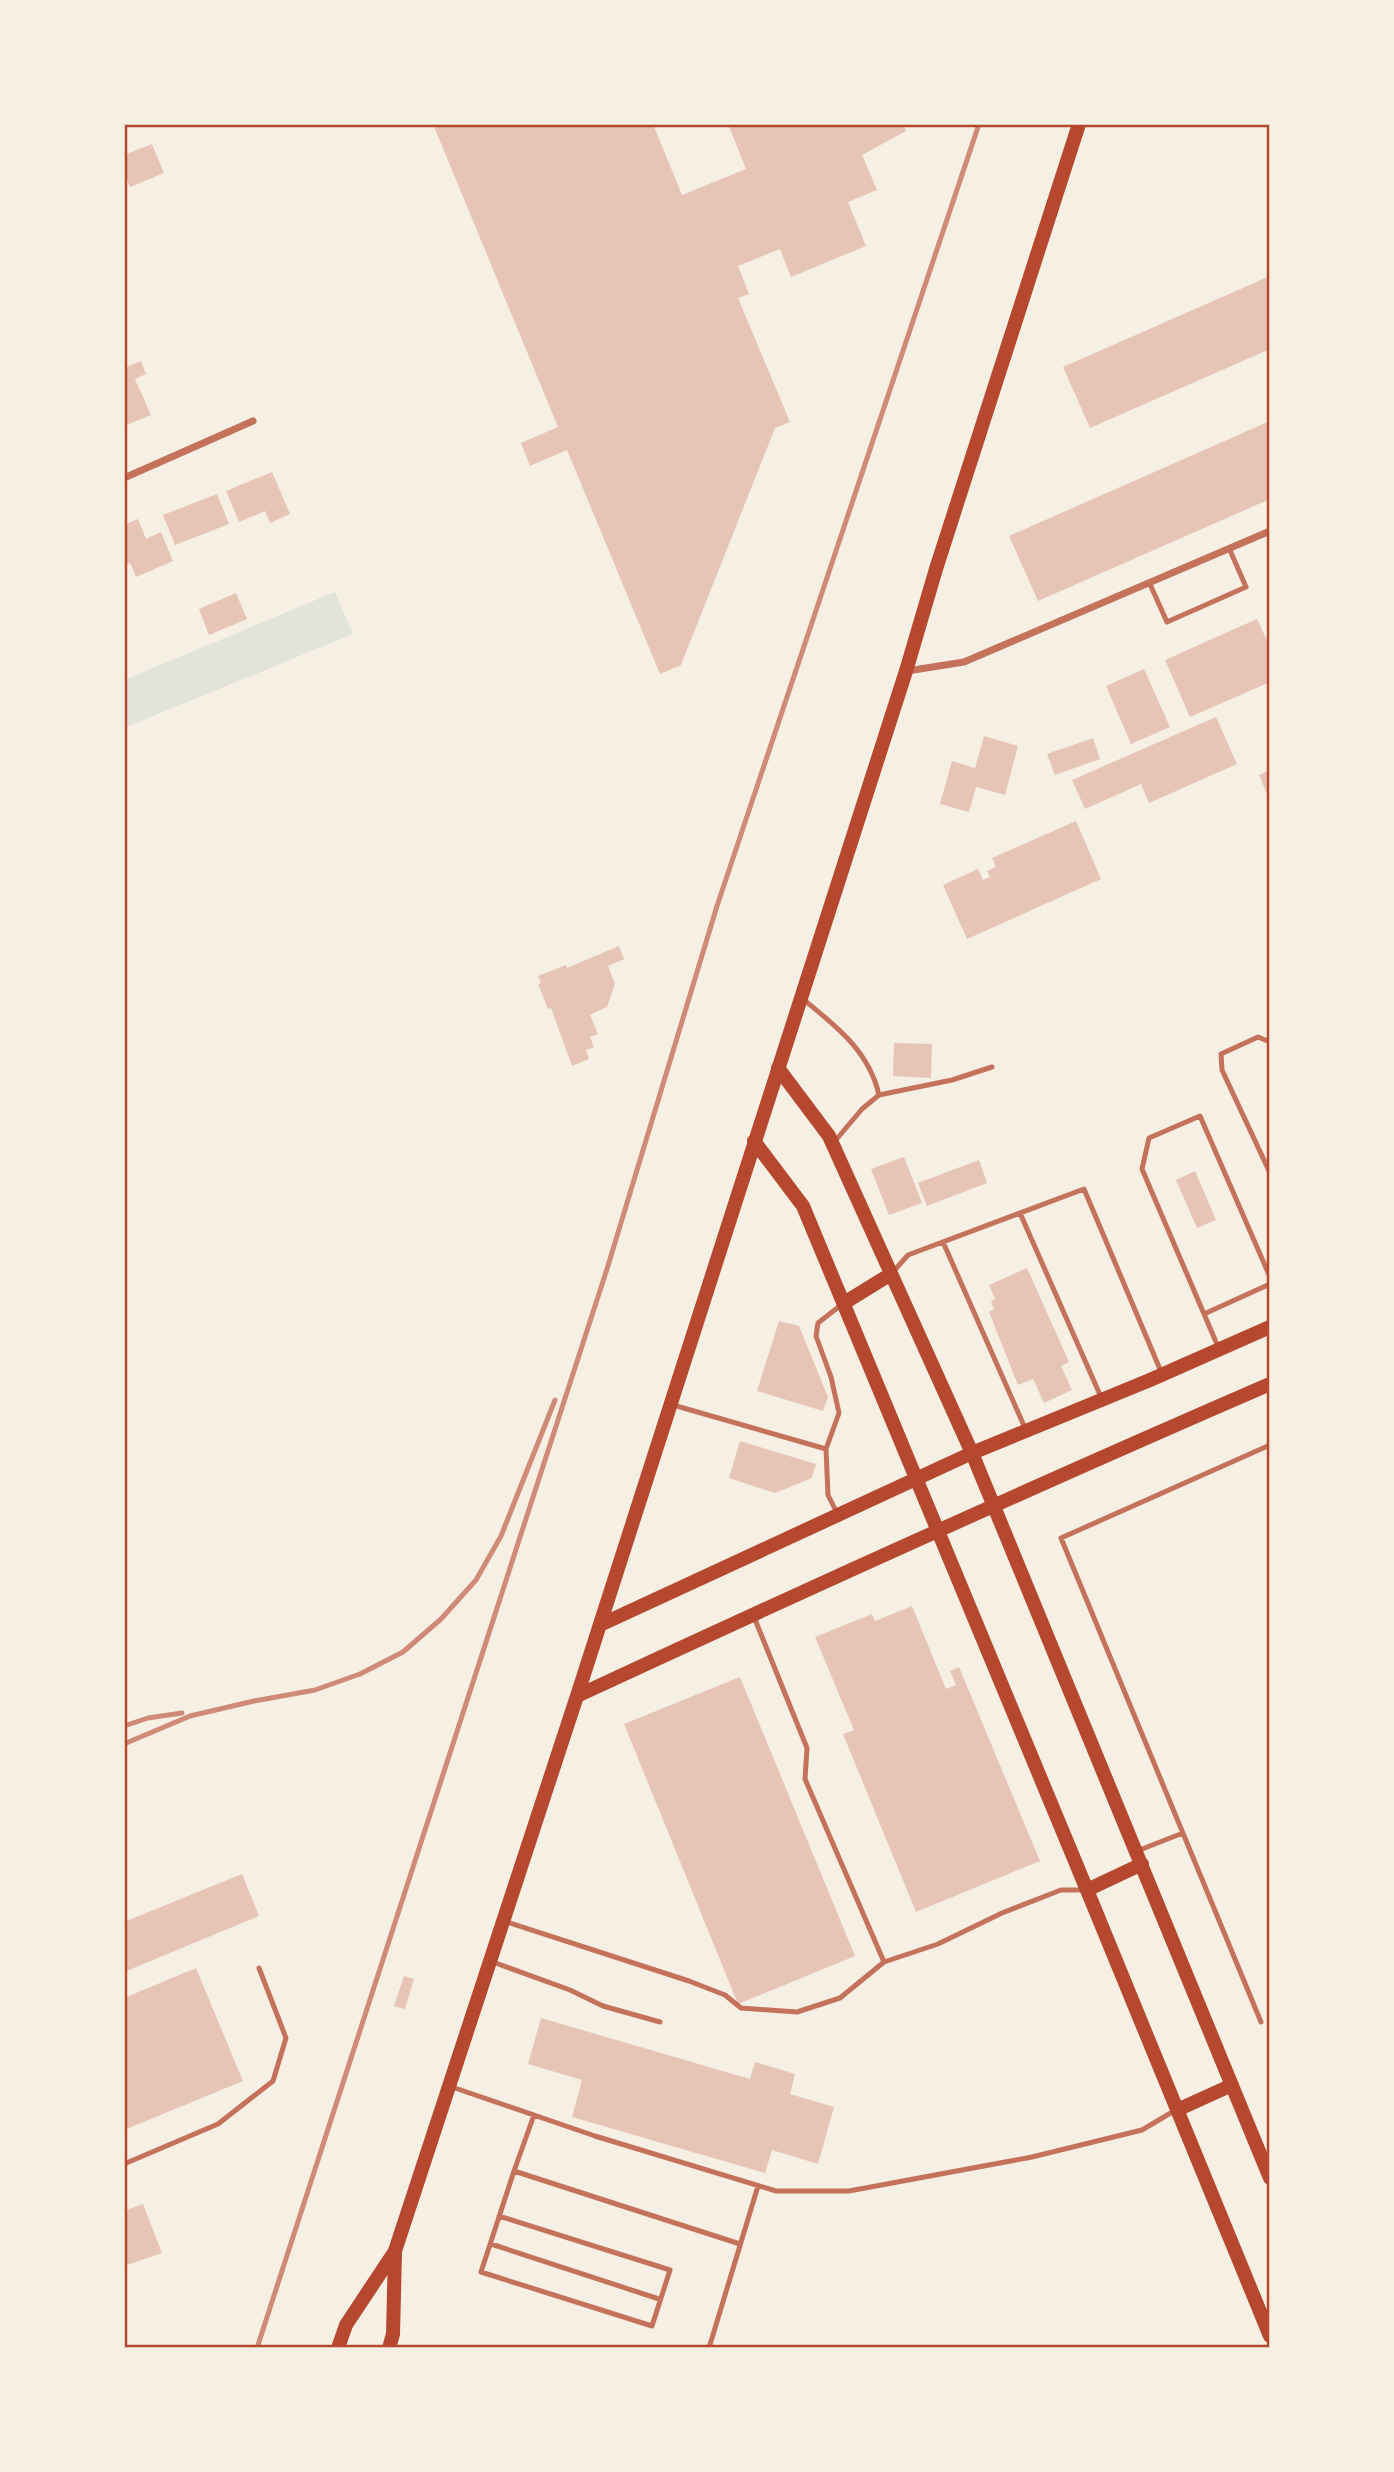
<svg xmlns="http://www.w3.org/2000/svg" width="1394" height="2472" viewBox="0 0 1394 2472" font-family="Poppins,sans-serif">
  <rect width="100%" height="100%" fill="#f6efe4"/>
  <path fill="#e2e4dc" d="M335,592l18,42 -229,94v-48z"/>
  <path fill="#e6c5b7" d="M433,124h220l29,71 64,-26 -18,-45h176l2,7 -44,24 15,35 -29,12 18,44 -75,31 -11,-28 -42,17 11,28 -11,4 52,124 -15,6 -94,237 -21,9 -93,-224 -37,16 -9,-23 37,-16z
    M152,144l12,29 -34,14 -6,-15v-17z
    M1270,276v73l-180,79 -27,-61z
    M141,361l5,13 -11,5 16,36 -27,11v-58z
    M1270,421v78l-232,102 -29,-65z
    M272,472l18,42 -20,9 -5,-12 -26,11 -13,-31z
    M217,494l12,30 -54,21 -12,-30z
    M138,519l8,20 15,-7 12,29 -37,16 -6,-14 -6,2v-40z
    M236,593l11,26 -38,16 -10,-26z
    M1257,619l13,28v35l-80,35 -25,-57z
    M1144,669l26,58 -39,17 -25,-58z
    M1216,717l21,47 -88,39 -8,-19 -56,25 -13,-29z
    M984,736l34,10 -13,49 -29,-8 -7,25 -29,-8 12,-43 23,7z
    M1093,738l7,21 -45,16 -8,-21z
    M1270,770v31l-11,-26z
    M1076,821l25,58 -134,60 -24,-54 35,-16 5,11 7,-3 -3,-6 9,-4 -4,-9z
    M619,946l5,13 -16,7 7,18 -8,23 -17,8 8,19 -8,3 4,10 -8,3 3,9 -17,7 -21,-58 -3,1 -10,-25 3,-1 -3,-7 28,-11 1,3z
    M894,1043l38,1 -1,34 -38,-2z
    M904,1157l18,46 -33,12 -18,-46z
    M979,1160l8,23 -60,23 -9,-23z
    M1195,1171l21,49 -19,8 -21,-48z
    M1027,1268l42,94 -8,4 11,24 -28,13 -11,-24 -15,6 -29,-73 5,-3 -3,-8 4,-2 -6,-14z
    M779,1321l20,5 29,71 -5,14 -66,-20z
    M740,1441l76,23 -4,14 -37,15 -46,-15z
    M912,1606l34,83 10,-4 -6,-14 9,-4 81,194 -124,51 -73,-178 11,-4 -39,-93 57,-23 3,7z
    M740,1677l115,279 -117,48 -114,-280z
    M242,1874l17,42 -135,56v-50z
    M196,1968l47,113 -119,49v-132z
    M404,1976l10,3 -9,30 -11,-3z
    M541,2018l209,61 5,-17 40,12 -5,20 44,13 -16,57 -46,-14 -7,23 -193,-56 10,-37 -54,-16z
    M143,2204l19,49 -38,13v-55z"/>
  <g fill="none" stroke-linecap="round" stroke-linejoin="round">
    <path stroke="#c5725c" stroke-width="5" d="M1149,582l18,40 79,-35 -17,-39
      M803,999c33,27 66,52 76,96l-17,14 -27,32
      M1270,1042l-12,-5 -37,17 1,16 48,103
      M879,1095l73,-15 40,-13
      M1020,1213l81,184
      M943,1242l82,186
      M893,1272l15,-17 176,-66 78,185
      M1204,1314l66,-30
      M1219,1349l-77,-180 7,-31 51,-22 70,161
      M673,1405l153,44 2,46 9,18
      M826,1449l13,-36 -8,-36 -15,-41 2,-13 23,-18
      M1137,1851l46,-18
      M504,1921l185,60 36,14 16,13 56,4 43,-14 44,-36 -79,-183 2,-31 -53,-131
      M490,1961l80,29 33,16 57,16
      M884,1962l54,-18 64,-31 59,-23h23
      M1261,2022l-200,-484 209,-93
      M449,2086l146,50 181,55h73l183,-34 110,-27 32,-19
      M534,2115l-20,56 226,73
      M124,2164l94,-40 55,-43 13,-43 -27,-70
      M499,2216l171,54 -18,56 -171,-54 33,-101
      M491,2244l168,55
      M709,2348l49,-162"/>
    <path stroke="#c5725c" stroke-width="7" d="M124,478l129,-57
      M907,671l57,-9 306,-131"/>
    <path stroke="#b5482f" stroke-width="14" d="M778,1068l51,68 143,317 298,725
      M754,1141l49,65 284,684 183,446
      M844,1303l47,-29
      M600,1625l372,-172 178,-73 120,-53
      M577,1696c230,-107 460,-211 693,-312
      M1087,1890l55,-26
      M1177,2110l55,-25
      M338,2348l8,-23 49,-74 182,-555 329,-1025 30,-102 143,-445
      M389,2348l4,-14 2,-82"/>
    <path stroke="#cf8b77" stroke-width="5" d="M124,1726l24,-8 34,-5
      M124,1744l66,-28 64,-15 61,-11 45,-16 43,-22 38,-33 35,-39 25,-44 54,-136
      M257,2348l350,-1079 110,-363 262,-782"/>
  </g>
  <rect width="1394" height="2472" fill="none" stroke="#f6efe4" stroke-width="252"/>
  <rect x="126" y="126" width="1142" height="2220" fill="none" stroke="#b5482f" stroke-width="2.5"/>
</svg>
